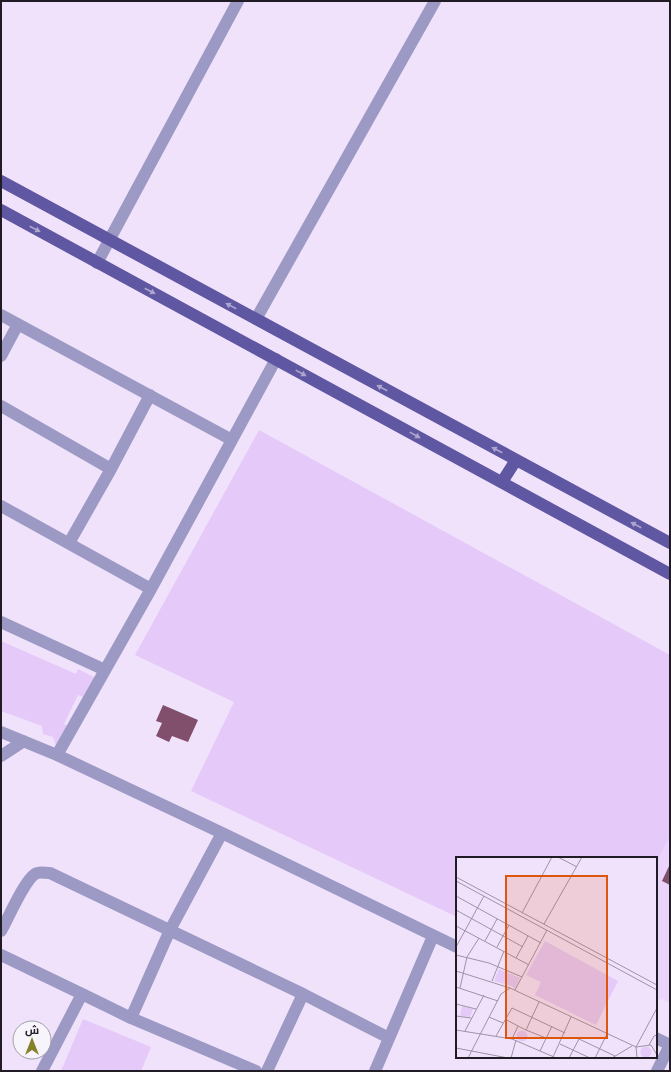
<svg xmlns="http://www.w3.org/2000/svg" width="671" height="1072" viewBox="0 0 671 1072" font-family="Jost,Cairo,sans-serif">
  <rect width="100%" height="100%" fill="#f1e2fc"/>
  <path fill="#ead4fb" d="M670,836v167l-8,-4 -6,2v-137z"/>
  <path fill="#e4c9f9" d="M259,430l411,225v181l-14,28v-6h-199v59l-266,-126 43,-89 -99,-47z
    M1,641l75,33 2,-5 18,9 -10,20 -8,-3 -14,29 6,3 -12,24 -5,-14 -10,-3 -1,-8 -41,-15z
    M83,1019l68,28 -10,24h-80z"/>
  <path fill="#814f6b" d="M163,705l35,15 -10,22 -16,-6 -3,6 -13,-6 6,-13 -6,-2z
    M670,864v21l-8,-4z"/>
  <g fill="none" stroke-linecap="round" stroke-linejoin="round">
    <path stroke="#9c9ac5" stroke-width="12" d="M97,263l141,-262
      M1,315l231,125
      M256,319l179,-318
      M1,356l17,-32
      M1,406l110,63
      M1,506l150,83
      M69,543l42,-74 39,-74
      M1,622l104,48
      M1,732l56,23 165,78 235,114
      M57,755l94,-166 125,-230
      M1,756l23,-15
      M1,931c7,-12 23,-50 34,-57 4,-3 10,-1 15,-1l253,121 86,44
      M1,955l81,39
      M131,1018l125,53
      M656,1038l14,7
      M42,1071l40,-77 49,24 39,-88 52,-97
      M267,1071l36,-77
      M375,1071l58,-135
      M657,1071l13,-26"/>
    <path stroke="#6057a2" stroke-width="12" d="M1,181l669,362
      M1,210l669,364
      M502,482l14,-22"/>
  </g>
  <defs><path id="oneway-solid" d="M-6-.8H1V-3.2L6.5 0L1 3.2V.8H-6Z"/></defs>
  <g fill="#aca6ce">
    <use href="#oneway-solid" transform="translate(35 229) rotate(28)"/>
    <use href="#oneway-solid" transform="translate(150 291) rotate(28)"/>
    <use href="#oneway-solid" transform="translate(231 306) rotate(-152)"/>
    <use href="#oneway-solid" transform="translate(301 373) rotate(29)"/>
    <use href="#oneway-solid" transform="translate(382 388) rotate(-152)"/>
    <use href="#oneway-solid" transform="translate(415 435) rotate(29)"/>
    <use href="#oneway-solid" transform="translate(497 450) rotate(-152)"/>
    <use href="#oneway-solid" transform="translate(636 525) rotate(-152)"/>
  </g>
  <g transform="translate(456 857)">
    <rect width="201" height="201" fill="#f1e2fc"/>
    <path d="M89,84l73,40 -22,44 -61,-30 6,-13 -15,-7zM43,112l21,9 -5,11 -3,-3 -18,-5zM6,149l11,3 -3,8 -10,-1zM60.5 179a5.5 5.5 0 1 1 11 0a5.5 5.5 0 1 1-11 0ZM184.5 195a5.5 5.5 0 1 1 11 0a5.5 5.5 0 1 1-11 0Z" fill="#e4c9f9"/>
    <path fill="none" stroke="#9e92a6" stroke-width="1" d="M102,0l19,10M179,0h15M0,20l201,108M0,24l201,109M0,39l85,47M0,53l67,37M66,56l30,-56M88,67l38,-67M0,69l73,39M29,84l12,-22M0,90l28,-51M41,90l12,-22M0,98l33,8 33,14M60,101l12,-22M0,114l54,17 126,59 21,-39M36,124l12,-30M0,130l42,14M4,131l7,-31 12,-19M59,133l32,-60M0,147l20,5M0,159l15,2M33,160l14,6M49,162l13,7M0,173l56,9 42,18M70,173l20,8M9,174l19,-36M40,179l16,-28 53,25M56,182l6,-13 8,4 13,-28M104,187l30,14M193,188l5,-9 3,-1M0,191l52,10M84,194l12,-25M97,200l18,-40M12,201l33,-64 9,-6M55,201l5,-18M113,201l10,-19 36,17M139,201l12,-24M156,201l20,-12M181,201l-1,-11 15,-2 6,10"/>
    <path fill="#de560d" fill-opacity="0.15" stroke="#de560d" stroke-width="2" d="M50,19h101v162h-101z"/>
    <rect width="201" height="201" fill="none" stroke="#211b26" stroke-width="2"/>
  </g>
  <rect width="671" height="1072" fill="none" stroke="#211b26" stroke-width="4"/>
  <g transform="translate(32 1040)"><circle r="19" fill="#f8f4fb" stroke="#a29da6"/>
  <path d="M0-3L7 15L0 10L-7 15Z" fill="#84812a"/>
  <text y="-6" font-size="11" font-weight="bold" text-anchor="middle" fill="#211b26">ش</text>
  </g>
</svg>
